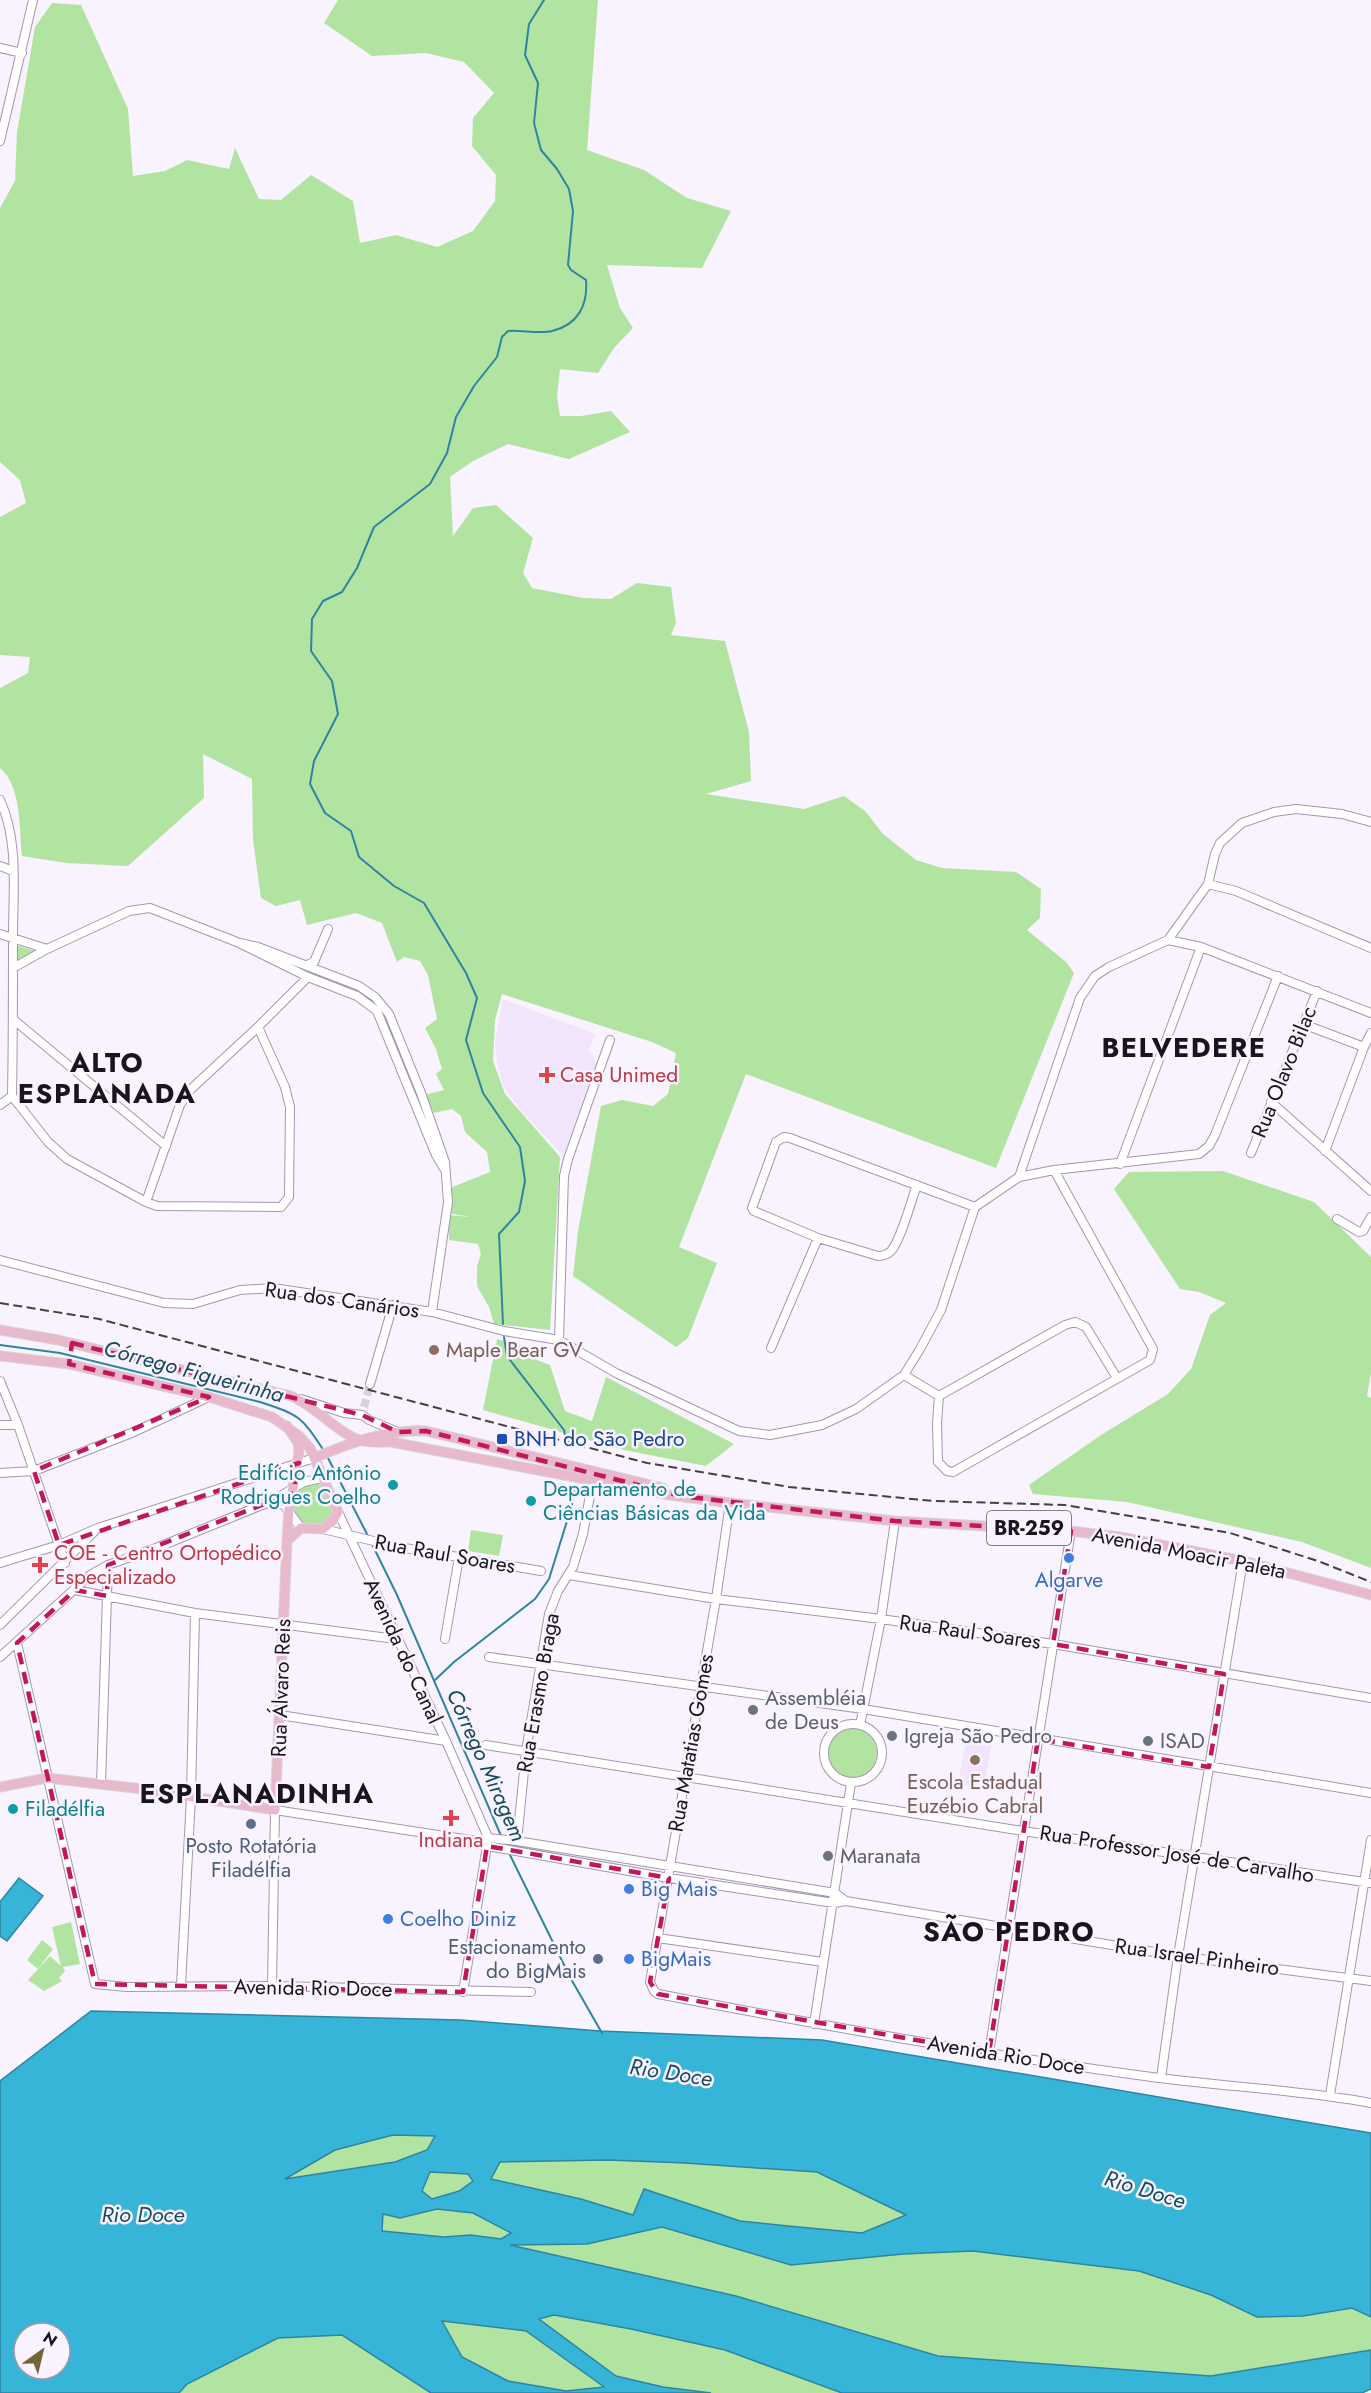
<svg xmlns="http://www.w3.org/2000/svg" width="1371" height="2393" viewBox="0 0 1371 2393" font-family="Jost,sans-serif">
  <rect width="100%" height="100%" fill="#f9f2ff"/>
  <path fill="#f1e4fb" d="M503,999l92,35 -6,16 7,14 -33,92 -43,-47 -17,-23 -6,-25 -2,-18z
    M968,1731l25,5 -9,52 -26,-4z"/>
  <path fill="#b2e4a1" d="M338,0h260l-11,150 57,20 43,28 44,13 -29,57 -95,-3 13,43 13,20 -19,20 -16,25 -38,-4 -3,27 3,20h21l30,-5 19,21 -61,27 -61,-15 -35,17 -23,16 3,59 20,-28 23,-3 37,33 -10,35 9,15 51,10 28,1 26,-16 34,4 5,36 -5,12 54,6 24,91 2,49 -45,13 98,15 40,-13 21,15 18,23 33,26 26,8 74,4 25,17 -1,29 -13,12 39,32 8,11 -78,195 -250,-94 -67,173 38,16 -29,75 -12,9 -103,-71 5,-45 23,-125 21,-6 31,6 15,-12 8,-41 -24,-11 -150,-48 -7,26 -2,41 12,33 55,63 -10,173 -56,-6 -5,-17 -12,-21v-20l4,-12 -3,-10 -29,-4v-25l21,2 -22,-4 2,-25 40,-16 -3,-20 -22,-20 -4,-16 -9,-7 -18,4 -9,-18 19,-5 -8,-16 6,-5 -6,-20 -11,-21 12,-9 -9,-44 -8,-14 -16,-4 -7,5 -15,-39 -26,-10 -49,12 -7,-25 -24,6 -15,-8 -8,-58 -1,-61 -49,-25 1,44 -76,68 -62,-3 -44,-7c-3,-28 0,-69 -22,-88v-80l28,-15 2,-16 -30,-2v-138l26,-14 -6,-23 -20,-18v-254l15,-27 2,-49 18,-105 17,-24 29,2 47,104 5,67 32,-5 22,-11 42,9 6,-21 24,51 22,1 30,-25 42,26 7,42 36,-8 41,12 36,-16 22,-30 1,-26 -24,-29 1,-28 21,-25 -30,-31 -38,-9 -54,3 -48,-33z
    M19,946l16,5 -18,10 -1,-14z
    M1223,1171l91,31 57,55v116l-4,23 4,2v170l-69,-26 -175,-40 -94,-8 -4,-9 72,-50 67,-41 23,-25 19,-54 16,-12 -27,-11 -19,-3 -66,-100 15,-17z
    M497,1339l42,11 -2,10 13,5 15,46 27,10 14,-44 128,67 -28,22 -82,-16 -141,-40z
    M320,1479l18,35 -9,12 -27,1 -10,-15 3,-24z
    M471,1530l32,5 -4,21 -31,-5z
    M827 1753a25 25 0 1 1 50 0a25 25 0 1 1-50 0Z
    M71,1922l9,42 -17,3 2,4 -6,7 3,3 -18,10 -16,-11 22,-24 11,10 -9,-39z
    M42,1940l11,9 -15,20 -11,-9z
    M393,2135l42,1 -8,14 -32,12 -112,18 52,-30z
    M608,2160l77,3 132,9 89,43 -44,18 -74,-7 -48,-5 -96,-32 -10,26 -53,-16 -90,-20 9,-17z
    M430,2172l38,2 5,7 -14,9 -27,9 -10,-8z
    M437,2209l36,4 38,19 -10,7 -30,-4 -27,2 -62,-5 1,-18 17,4z
    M662,2227l129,38 112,-11 70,-3 166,20 72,24 46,22 46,-1 49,-8 19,9v33l-160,26 -273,-20 -202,-60 -229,-51 80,-1z
    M554,2315l77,14 94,21 117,43h-131l-48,-6 -47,-11 -78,-57z
    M441,2321l85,10 78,57 -38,3 -58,-10 -46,-24z
    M342,2335l89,58h-252l8,-9 91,-46z"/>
  <path fill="#36b5d9" stroke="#2e85a1" stroke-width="1.5" fill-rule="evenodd" d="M19,1878l24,18 -36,45 -7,-5v-34z
    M91,2011l370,9 139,11 222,9 549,93v184l-19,-9 -49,8 -46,1 -46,-22 -72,-24 -166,-20 -70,3 -112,11 -129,-38 -75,17 -77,1 226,51 202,60 273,20 160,-26v39l-9,4h-520l-117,-43 -94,-21 -77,-14 -15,4 77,57 47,11 48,6h-280l-89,-58 -64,3 -91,46 -8,9h-179v-312zM393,2135l42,1 -8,14 -32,12 -110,17 50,-29zM608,2160l77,3 132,9 89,43 -44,18 -74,-7 -48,-5 -96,-32 -11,26 -52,-16 -90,-20 9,-17zM430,2172l38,2 5,7 -14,10 -27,8 -10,-8zM437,2209l36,4 38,20 -10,6 -30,-4 -27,2 -62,-6 1,-17 17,4zM442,2321l84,10 78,56 -38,4 -58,-10 -46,-24zM24,2333h36v36h-36z"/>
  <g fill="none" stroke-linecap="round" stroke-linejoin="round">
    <path stroke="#2e85a1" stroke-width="2" d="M503,1324l-4,-90 20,-22 6,-31 -5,-34 -37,-54 -17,-53 11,-42 -11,-25 -42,-70 -30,-17 -35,-29 -8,-26 -26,-18 -15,-29 4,-23 24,-47 -6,-33 -21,-30 1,-32 11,-18 19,-9 15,-24 17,-41 56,-43 17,-31 9,-36 18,-31 23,-29 5,-20 6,-6c13,-1 33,3 44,0 26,-6 36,-26 34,-51l-15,-10 -3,-5 5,-54 -4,-22 -12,-20 -16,-19 -7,-27 4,-40 -13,-28 4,-31 15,-24
      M504,1337l3,19 57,74 1,5
      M0,1345l60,8 200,49c40,13 41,14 64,49
      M327,1456l41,80
      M372,1544l25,51 105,243
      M434,1681l20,-19 81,-63 14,-20 23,-74 2,-20
      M508,1851l63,128 31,54"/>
    <path stroke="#d8d1dd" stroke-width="8" stroke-dasharray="8 4" stroke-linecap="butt" d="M364,1407l6,-23"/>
    <defs>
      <path id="minor" d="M0,48l22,5
        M0,141l33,-141
        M0,800c19,41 13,91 13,136 0,53 0,107 -1,160l36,46 19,17 79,43 11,4 124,1 8,-10 1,-90 -5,-20 -27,-60
        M0,866l13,5
        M1208,884l28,7 135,57
        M0,934l47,15 82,-38 21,-3 87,34 71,35 49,19 20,15 59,144 9,15
        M1168,940l33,7 170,66
        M240,943l18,4 101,39 16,11 14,17 32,79 24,69 3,40 -16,110
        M307,965l7,-3 14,-33
        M13,968l34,-19
        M14,1020l152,126
        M1303,1024l61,23 -39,104
        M1364,1047l7,-14
        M1271,1102l100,89
        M0,1105l12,-9
        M1251,1153l66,-162
        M1120,1164l81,-217
        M1019,1177l35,-7 145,-16 10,-8 6,-11 63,-159
        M917,1185c-6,16 -16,55 -26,66 -4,4 -7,5 -13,5l-60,-18 -64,-27 -2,-3 24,-66 8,-5 6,1 185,69
        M146,1202l34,-97 10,-15 68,-63 50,-50
        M1337,1219l22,13 4,-1 8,-14
        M0,1260l164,43 29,1 47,-14 33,-2 159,24 72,19 55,9 57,33 123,58 31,4 52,-10 34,-16 48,-34 16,-26 21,-39 34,-103 44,-30 61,-179 15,-22 14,-9 59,-27 40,-56 7,-30 5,-11 22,-20 32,-11 22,-3 46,5 29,8
        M559,1340l5,-164 4,-17 42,-119
        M771,1348l47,-110
        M904,1375l35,21 -2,27 1,39 9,9 6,1 197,-112 3,-11 -99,-179
        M0,1381l18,44 47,138
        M370,1384l23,-79
        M939,1396l126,-71 10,-3 11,5 31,51
        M301,1399l43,14 18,2 7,5 29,12
        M0,1425h18
        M0,1473l34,-2 100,-39 75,-35
        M272,1501l12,4 17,23
        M730,1503l-14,96 -66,383 4,9 4,3c166,32 333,62 501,84 71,9 142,12 212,25
        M338,1512l108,229 41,94v11l-24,146
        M323,1529l76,18 142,24
        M0,1563l59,-18 39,-17 216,-70
        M569,1575l147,24 165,20 172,25 318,54
        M75,1590l120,23 201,26
        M0,1625l95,-94
        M445,1639l14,-82
        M17,1643l78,341 32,3 145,-1 259,6
        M0,1657l90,-82 18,-10 48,-17 116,-47 32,-19 17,-4
        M489,1657l374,52 508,84
        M280,1715l166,26
        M824 1753a29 29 0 1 1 58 0a29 29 0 1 1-58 0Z
        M860,1725l21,-106 14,-98
        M486,1745l537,86 348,52
        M101,1784l7,-219
        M477,1841l10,-3 30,3 318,52 11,8 332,55 193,25
        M517,1841l9,-90 23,-137 9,-23 15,-24 10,-33 10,-55
        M658,1938l165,24
        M181,1985l10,-188 4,-184
        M272,1986l3,-176 202,31 10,5 182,32 165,25 12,-2
        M814,2024l37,-241
        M989,2053l82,-522
        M1161,2078l17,-122 65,-395
        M1330,2095l41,-255"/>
      <path id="major" d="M0,1330l58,10 233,56c25,10 49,40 72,45 9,2 19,1 28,1l278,53 61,8 165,18 176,10 49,6 123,24 128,34
        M0,1356l69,8 140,33 63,20 27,19 11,12 28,64 -4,7 -11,10 -22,-1 -14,13
        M314,1458c35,-15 74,-29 112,-27l237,57
        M0,1787l47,-9 96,11 132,21 12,-269 2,-32 10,-56 -1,-10 -11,-17"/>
    </defs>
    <use href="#minor" stroke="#a695b2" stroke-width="10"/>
    <use href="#major" stroke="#d6d5d7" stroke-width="11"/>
    <use href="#minor" stroke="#fff" stroke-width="8"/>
    <use href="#major" stroke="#e8b9cc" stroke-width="9"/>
    <path stroke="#453f4a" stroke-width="2" stroke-dasharray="9 4.5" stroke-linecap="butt" d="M0,1303l99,16 548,144 142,24 144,14 132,4 165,28 88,28 53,21"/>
  </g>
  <path fill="none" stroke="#c2185b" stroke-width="4.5" stroke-dasharray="12 8" stroke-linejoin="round" d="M72,1343l290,72 36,17 28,-1 255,65 214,25 176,10 -18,113 171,30 -15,93 -171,-28 -49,314 -331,-59 -8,-12 19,-104 -182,-32 -24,146 -368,-8 -78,-341 58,-53 32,6 1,-31 164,-64 18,4 9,-42 -240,82 -25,-74 175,-74 -140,-33z"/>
  <g fill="#e0444e" stroke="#f9f2ff" stroke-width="2">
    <path d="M544 1066h6v6h6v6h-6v6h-6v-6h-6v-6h6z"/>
    <path d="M37 1556h6v6h6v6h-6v6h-6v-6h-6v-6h6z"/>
    <path d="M448 1809h6v6h6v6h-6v6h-6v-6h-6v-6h6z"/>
  </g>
  <g fill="#8d6e63" stroke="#f9f2ff" stroke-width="2">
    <circle cx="434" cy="1350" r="6"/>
    <circle cx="975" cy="1760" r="6"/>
  </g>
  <rect fill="#1a4fb4" stroke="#f9f2ff" stroke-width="2" x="496" y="1433" width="12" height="12" rx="3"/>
  <g fill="#0f9aa8" stroke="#f9f2ff" stroke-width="2">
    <circle cx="393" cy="1485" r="6"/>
    <circle cx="531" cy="1501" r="6"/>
    <circle cx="13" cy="1809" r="6"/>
  </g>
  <g fill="#3f7fe0" stroke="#f9f2ff" stroke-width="2">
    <circle cx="1069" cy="1558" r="6"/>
    <circle cx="629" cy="1889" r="6"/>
    <circle cx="388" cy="1919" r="6"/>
    <circle cx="629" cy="1959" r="6"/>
  </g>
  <g fill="#6b7280" stroke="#f9f2ff" stroke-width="2">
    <circle cx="753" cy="1710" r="6"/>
    <circle cx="892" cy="1736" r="6"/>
    <circle cx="1148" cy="1741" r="6"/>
    <circle cx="828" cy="1856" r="6"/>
  </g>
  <g fill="#5c6f8a" stroke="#f9f2ff" stroke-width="2">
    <circle cx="251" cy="1824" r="6"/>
    <circle cx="598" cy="1959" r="6"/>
  </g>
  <g text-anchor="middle" stroke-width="5" stroke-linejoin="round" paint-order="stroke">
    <rect fill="#f9f2ff" stroke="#5d5762" stroke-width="1.5" x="987" y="1511" width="84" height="34" rx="4.5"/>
    <g font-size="20" font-weight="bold" fill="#1a141f">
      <text x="1029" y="1535">BR-259</text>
    </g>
    <g font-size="21" fill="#1a141f" stroke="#f9f2ff">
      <text transform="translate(1284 1072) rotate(-68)" y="7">Rua Olavo Bilac</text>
      <text transform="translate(342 1300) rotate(8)" y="7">Rua dos Canários</text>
      <text transform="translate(1189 1553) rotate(11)" y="7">Avenida Moacir Paleta</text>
      <text transform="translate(445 1554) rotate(10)" y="7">Rua Raul Soares</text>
      <text transform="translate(970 1632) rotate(8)" y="7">Rua Raul Soares</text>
      <text transform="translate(403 1651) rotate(65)" y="7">Avenida do Canal</text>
      <text transform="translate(281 1688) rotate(-88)" y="7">Rua Álvaro Reis</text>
      <text transform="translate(538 1693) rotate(-80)" y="7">Rua Erasmo Braga</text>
      <text transform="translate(691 1743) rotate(-80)" y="7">Rua Matatias Gomes</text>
      <text transform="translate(1177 1854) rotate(9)" y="7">Rua Professor José de Carvalho</text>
      <text transform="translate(1197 1957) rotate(8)" y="7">Rua Israel Pinheiro</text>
      <text transform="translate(313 1988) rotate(1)" y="7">Avenida Rio Doce</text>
      <text transform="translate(1006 2055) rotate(9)" y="7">Avenida Rio Doce</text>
    </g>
    <g font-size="21" fill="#be3a42" stroke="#f9f2ff" text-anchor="start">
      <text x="560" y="1082">Casa Unimed</text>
      <text x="54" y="1560">COE - Centro Ortopédico<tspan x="54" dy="24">Especializado</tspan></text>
      <text x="451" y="1847" text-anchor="middle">Indiana</text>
    </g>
    <g font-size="21" fill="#785e54" stroke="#f9f2ff" text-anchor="start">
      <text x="446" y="1357">Maple Bear GV</text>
      <text x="975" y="1789" text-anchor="middle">Escola Estadual<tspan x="975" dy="24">Euzébio Cabral</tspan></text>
    </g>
    <g font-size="21" fill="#164399" stroke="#f9f2ff" text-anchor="start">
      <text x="514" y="1446">BNH do São Pedro</text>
    </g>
    <g font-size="21" fill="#0d838f" stroke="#f9f2ff" text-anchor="start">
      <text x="381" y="1480" text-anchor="end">Edifício Antônio<tspan x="381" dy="24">Rodrigues Coelho</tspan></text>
      <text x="543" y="1496">Departamento de<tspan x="543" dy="24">Ciências Básicas da Vida</tspan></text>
      <text x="25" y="1816">Filadélfia</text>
    </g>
    <g font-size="21" fill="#366cbe" stroke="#f9f2ff" text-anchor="start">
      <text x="1069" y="1587" text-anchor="middle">Algarve</text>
      <text x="641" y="1896">Big Mais</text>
      <text x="400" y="1926">Coelho Diniz</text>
      <text x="641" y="1966">BigMais</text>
    </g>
    <g font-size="21" fill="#5b616d" stroke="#f9f2ff" text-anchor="start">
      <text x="765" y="1705">Assembléia<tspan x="765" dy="24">de Deus</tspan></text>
      <text x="904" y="1743">Igreja São Pedro</text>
      <text x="1160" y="1748">ISAD</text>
      <text x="840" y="1863">Maranata</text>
    </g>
    <g font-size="21" fill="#4e5e75" stroke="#f9f2ff">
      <text x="251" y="1853">Posto Rotatória<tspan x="251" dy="24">Filadélfia</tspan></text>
      <text x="586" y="1954" text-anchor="end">Estacionamento<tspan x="586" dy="24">do BigMais</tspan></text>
    </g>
    <g font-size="22" font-style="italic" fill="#174b5b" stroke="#f9f2ff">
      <text transform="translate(194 1371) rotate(15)" y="8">Córrego Figueirinha</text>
      <text transform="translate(487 1765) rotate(66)" y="8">Córrego Miragem</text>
      <text transform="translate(671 2072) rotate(9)" y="8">Rio Doce</text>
      <text transform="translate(1145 2189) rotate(17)" y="8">Rio Doce</text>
      <text x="143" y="2222">Rio Doce</text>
    </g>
    <g font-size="27" font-weight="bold" letter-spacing="1.5" fill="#1a141f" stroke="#f9f2ff">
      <text x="1184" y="1057">BELVEDERE</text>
      <text x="107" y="1072">ALTO<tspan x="107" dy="31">ESPLANADA</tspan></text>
      <text x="257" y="1803">ESPLANADINHA</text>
      <text x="1009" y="1941">SÃO PEDRO</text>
    </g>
  </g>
  <g transform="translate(42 2351) rotate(34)"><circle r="28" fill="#f9f2ff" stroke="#a099a5" stroke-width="1.5"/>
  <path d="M0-4.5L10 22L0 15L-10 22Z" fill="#716633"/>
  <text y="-9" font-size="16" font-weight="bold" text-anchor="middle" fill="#1a141f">N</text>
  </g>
</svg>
